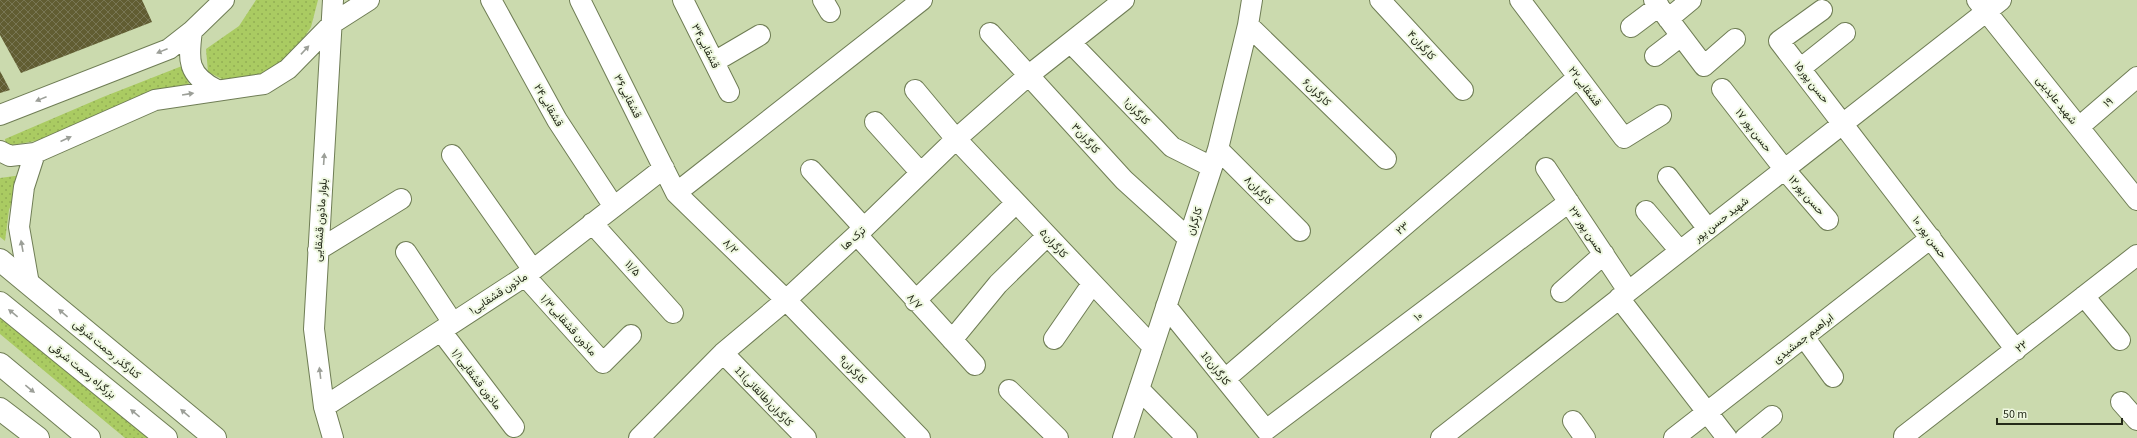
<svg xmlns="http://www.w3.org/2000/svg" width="2137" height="438" viewBox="0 0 2137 438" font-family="'Source Sans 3',Vazirmatn,sans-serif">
  <defs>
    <pattern id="grass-dots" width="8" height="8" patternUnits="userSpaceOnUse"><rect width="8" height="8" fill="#aacb62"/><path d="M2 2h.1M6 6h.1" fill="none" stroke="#92ae54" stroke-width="1.8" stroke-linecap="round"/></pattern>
    <pattern id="building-cross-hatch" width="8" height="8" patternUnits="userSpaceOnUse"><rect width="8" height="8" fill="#615d32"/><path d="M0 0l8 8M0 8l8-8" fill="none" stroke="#787654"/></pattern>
  </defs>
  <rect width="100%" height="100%" fill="#cbdaae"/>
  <path fill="url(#grass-dots)" d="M256,0h62l-7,27 -15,23 -22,21 -21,9 -31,-1 -14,-7 -2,-23 33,-23z
    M182,66l7,18 -60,17 -87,39 -36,6 -1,-7 98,-42z
    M22,175l-13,35 -4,31 -5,-4v-59z
    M0,313l153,125h-28l-125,-104z"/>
  <path fill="url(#building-cross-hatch)" d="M0,0h142l10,22 -131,51 -21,-38z
    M0,71l10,19 -10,3z"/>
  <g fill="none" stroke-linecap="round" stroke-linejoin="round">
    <defs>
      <path id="minor" d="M491,0l66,120 57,87
        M580,0l96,193 110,107 134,138
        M683,0l46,92
        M823,0l7,12
        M1380,0l83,90
        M1520,0l104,138 37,-23
        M1654,0l50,66 31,-27
        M1977,0l160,200
        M1822,10l-43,31 237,309
        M1668,19l23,-19
        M1248,25l138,134
        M1631,27l28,-21
        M192,31c-4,29 -5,44 25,59
        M990,33l134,147 64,58
        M1071,43l101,104 40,20
        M1655,56l26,-20
        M714,62l46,-27
        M1801,68l44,-35
        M1722,89l63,81 43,50
        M915,90l41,49 197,208
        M0,115l169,-66 23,-18 32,-31
        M875,122l46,51
        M2079,127l58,-50
        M1218,149l82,82
        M0,151l10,5 25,-3
        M452,155l81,115
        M1546,168l82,123
        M811,170l53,58
        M1668,177l40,52
        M676,193l246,-193
        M1646,211l34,40
        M592,223l81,90
        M857,235l118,130
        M318,250l83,-51
        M406,252l47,71
        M525,276l78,87 28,-28
        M29,284l-10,-57 5,-40 11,-34 120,-53 109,-16 24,-15 45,-46 36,-23
        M1561,292l43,-38
        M2084,296l36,44
        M1619,298l108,140
        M915,301l101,-98
        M1166,306l100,124 303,-228
        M441,331l73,96
        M1804,337l29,40
        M1054,339l38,-55
        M952,340l46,-56 49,-48
        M723,353l83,85
        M1225,379l353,-302
        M1139,389l48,49
        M1009,390l49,48
        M2121,402l16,18
        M324,407l201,-131 139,-108
        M1573,421l12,17
        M333,438l-9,-31 -10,-78 19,-329
        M639,438l84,-85 63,-53 78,-72 92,-89 73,-64 95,-75
        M1123,438l95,-289 30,-124 4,-25
        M1441,438l560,-438
        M1674,438l257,-200
        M1745,438l27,-22
        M1906,438l-2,-2 233,-181"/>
      <path id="major" d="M0,260l215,178
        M0,409l38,29"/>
      <path id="highway" d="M0,303l166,135
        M0,364l89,74"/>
    </defs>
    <use href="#minor" stroke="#6f7d55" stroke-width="22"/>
    <use href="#major" stroke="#6f7d55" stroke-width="24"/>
    <use href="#highway" stroke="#6f7d55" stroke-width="24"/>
    <use href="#minor" stroke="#fff" stroke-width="20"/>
    <use href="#major" stroke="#fff" stroke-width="22"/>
    <use href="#highway" stroke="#fff" stroke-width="22"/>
  </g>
  <defs><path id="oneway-solid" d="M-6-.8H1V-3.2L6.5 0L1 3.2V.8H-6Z"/></defs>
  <g fill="#9c9f98">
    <use href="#oneway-solid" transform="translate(305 50) rotate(-47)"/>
    <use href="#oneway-solid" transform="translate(162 51) rotate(158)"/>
    <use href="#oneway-solid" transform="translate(188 94) rotate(-9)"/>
    <use href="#oneway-solid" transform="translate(41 99) rotate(158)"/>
    <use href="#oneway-solid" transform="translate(66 139) rotate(-24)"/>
    <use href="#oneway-solid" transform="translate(324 159) rotate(-86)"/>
    <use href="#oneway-solid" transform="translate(22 246) rotate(-100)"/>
    <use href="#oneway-solid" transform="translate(13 313) rotate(-141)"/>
    <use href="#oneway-solid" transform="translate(63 313) rotate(-140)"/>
    <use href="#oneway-solid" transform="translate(320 373) rotate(-97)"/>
    <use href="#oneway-solid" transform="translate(30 389) rotate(39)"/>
    <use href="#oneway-solid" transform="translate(135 413) rotate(-141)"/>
    <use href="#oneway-solid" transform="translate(185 413) rotate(-140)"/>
  </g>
  <g text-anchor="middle" stroke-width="4" stroke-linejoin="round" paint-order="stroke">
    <g font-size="11" fill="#242a19" stroke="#eff8e1">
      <text transform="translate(1422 45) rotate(47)" y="4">کارگران۴</text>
      <text transform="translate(706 46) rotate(63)" y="4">قشقایی۳۴</text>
      <text transform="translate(1812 82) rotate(52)" y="4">حسن پور۱۵</text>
      <text transform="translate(1585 86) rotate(53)" y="4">۲۲قشقایی</text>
      <text transform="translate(1317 92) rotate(44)" y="4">۶کارگران</text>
      <text transform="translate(628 96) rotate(63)" y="4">قشقایی۳۶</text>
      <text transform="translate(2057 100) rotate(51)" y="4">شهید عابدینی</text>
      <text transform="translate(2108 102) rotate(-40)" y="4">۱۹</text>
      <text transform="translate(549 105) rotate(60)" y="4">قشقایی۲۴</text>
      <text transform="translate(1137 111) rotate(46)" y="4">۱کارگران</text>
      <text transform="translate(1754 130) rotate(52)" y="4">۱۷ حسن پور</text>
      <text transform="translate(1086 138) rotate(48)" y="4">کارگران۳</text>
      <text transform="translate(1259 190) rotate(45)" y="4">کارگران۸</text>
      <text transform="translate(1807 195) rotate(49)" y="4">حسن پور۱۲</text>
      <text transform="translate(1721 219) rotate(-38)" y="4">شهید حسن پور</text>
      <text transform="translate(320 220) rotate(-86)" y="4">بلوار ماذون قشقایی</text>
      <text transform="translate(1194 221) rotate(-72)" y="4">کارگران</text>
      <text transform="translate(1402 228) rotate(-41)" y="4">۲۳</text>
      <text transform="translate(1587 230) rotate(56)" y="4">۲۳ حسن پور</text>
      <text transform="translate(1930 237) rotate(53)" y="4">۱۰ حسن پور</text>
      <text transform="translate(853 238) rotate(-43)" y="4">ترک ها</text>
      <text transform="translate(1054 243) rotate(47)" y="4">کارگران۵</text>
      <text transform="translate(731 246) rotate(44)" y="4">۸/۲</text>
      <text transform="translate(633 268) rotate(48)" y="4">۱۱/۵</text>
      <text transform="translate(498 293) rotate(-33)" y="4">ماذون قشقایی۱</text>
      <text transform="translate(915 301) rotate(48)" y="4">۸/۷</text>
      <text transform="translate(1418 316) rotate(-37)" y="4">۱۰</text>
      <text transform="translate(569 325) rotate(48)" y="4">ماذون قشقایی۱/۳</text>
      <text transform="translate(1803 338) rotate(-38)" y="4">ابراهیم جمشیدی</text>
      <text transform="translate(2021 346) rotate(-38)" y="4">۲۲</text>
      <text transform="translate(107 349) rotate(40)" y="4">کنارگذر رحمت شرقی</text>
      <text transform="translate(1216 368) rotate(51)" y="4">10کارگران</text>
      <text transform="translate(853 369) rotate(46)" y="4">کارگران۹</text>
      <text transform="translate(83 370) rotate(39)" y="4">بزرگراه رحمت شرقی</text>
      <text transform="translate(477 379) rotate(52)" y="4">ماذون قشقایی۱/۱</text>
      <text transform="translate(764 396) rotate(46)" y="4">11کارگران(طالقانی)</text>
    </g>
  </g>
  <path d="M1997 418v6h125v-6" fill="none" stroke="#242a19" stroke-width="2"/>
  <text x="2003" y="418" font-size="12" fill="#242a19" stroke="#eff8e1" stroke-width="3" paint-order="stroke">50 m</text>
</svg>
